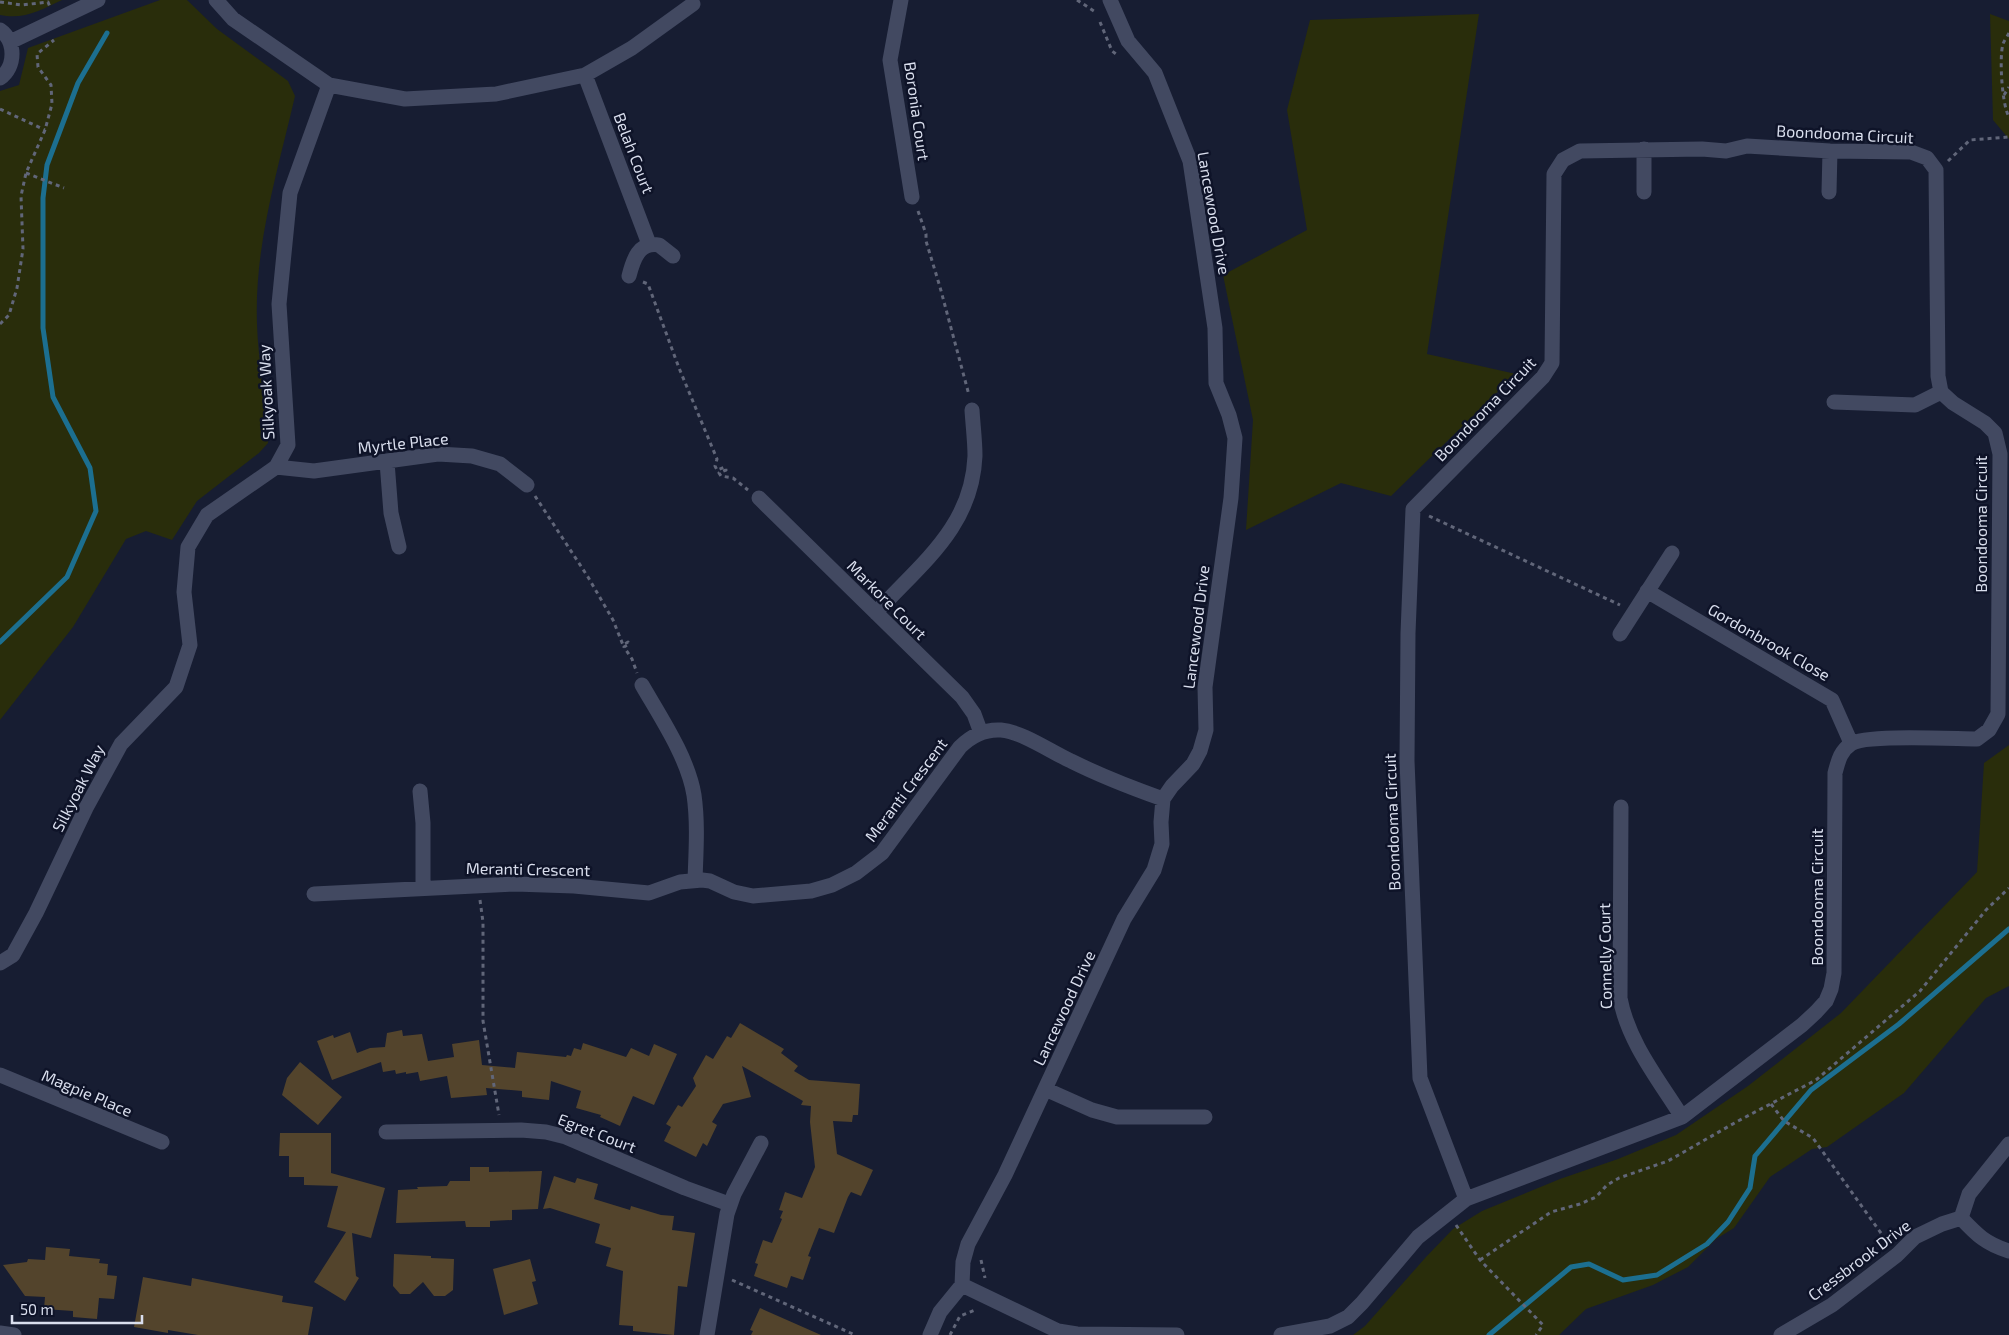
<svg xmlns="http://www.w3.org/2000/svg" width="2009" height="1335" viewBox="0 0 2009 1335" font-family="'Exo 2',sans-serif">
  <rect width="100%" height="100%" fill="#171d32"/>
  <path fill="#292d0b" d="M0,0h62c-21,10 -38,20 -62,15z
    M160,0h27l30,29 71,52 7,15c-17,74 -41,150 -38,228 1,35 8,71 12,106l-1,13 -9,10 -62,48 -25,39 -26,-9 -20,8 -53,88 -73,93v-629l19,-6 9,-37z
    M1479,14l-52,340 89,20 -125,122 -50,-13 -95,47 7,-110 -30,-145 84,-45 -20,-120 23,-90z
    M1990,14l19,7v118l-16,-19z
    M2009,745v241l-23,12 -82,95 -77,54 -15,2 -42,28 -36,51 -18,11 -28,28 -35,18 -67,24 -27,26h-206l12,-9 61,-69 27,-28 29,-18 78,-32 58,-20 58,-24 72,-49 93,-73 136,-141 7,-109z"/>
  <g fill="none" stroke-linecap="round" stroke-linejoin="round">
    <path stroke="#1c6f90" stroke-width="5" d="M0,642l67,-65 29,-66 -6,-43 -37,-71 -10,-69v-130l4,-33 31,-82 29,-50
      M1489,1335l82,-68 18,-3 34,16 34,-5 50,-31 21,-22 22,-34 5,-32 56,-66 88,-66 110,-95"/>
  </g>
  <path fill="#53442c" d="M740,1023l44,26 -3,4 17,13 -4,5 15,9 51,4 -2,31h-5l-1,7 -19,-1 4,33 36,16 -12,26 -10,-4 -3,5 -14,36 -15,-5 -11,28 3,1 -8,23 -12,-4 -4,12 -33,-12 4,-12 -3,-1 8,-23 9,3 10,-24 -2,-1 3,-7 -4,-1 6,-18 17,6 13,-31 -5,-45 1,-16 -10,-1 2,-4 -61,-35 9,31 -28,7 -11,18 5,3 -10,21 -4,-3 -7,14 -32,-16 7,-14 -5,-3 12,-19 4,2 14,-21 -3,-8 13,-23 7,4 14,-23 4,2z
    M402,1030l1,6 19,-2 6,27 26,-4 -2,-13 27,-4 3,25 33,3 2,-16 49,5 1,-2 4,1 3,-8 7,2 2,-7 43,14 5,-9 18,8 5,-12 23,10 -23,51 -21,-9 -13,30 -20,-9 1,-2 -25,-7 5,-17 -30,-10 -2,19 -27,-3v-6l-36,-3 1,7 -36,3 -4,-22 -27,5 -2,-9 -12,2v-2l-10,2 -1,-4 -12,2 -2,-10 -49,18 -15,-39 16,-6 1,3 16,-6 7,21 13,-5 15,-1 2,-14z
    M300,1062l42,35 -24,28 -36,-30 5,-17z
    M280,1133h51v40l54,15 -14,50 -19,-5 4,43 3,2 -14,23 -31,-19 32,-50 -19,-5 11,-41 -34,-1v-8h-15v-21h-10z
    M470,1167h19v5l53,-1 -4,38 -26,1v10l-22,1v6h-24l-1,-6 -69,2 2,-33 20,-1 -1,-2 30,-1 3,-5h20z
    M554,1176l21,7 2,-5 21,6 -4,15 36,11 1,-4 30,9 13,1 -2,14 23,3 -8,54 -9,-1 -4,49 -41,-4v-5l-14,-1 4,-54 -17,-5 5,-18 -16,-5 5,-19 -50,-16 -7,1z
    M46,1247l24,2 -1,7 31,3 -1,4 9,1 -1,11 10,1 -3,23 -15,-1 -2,21 -24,-2v-6l-29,-2 1,-12 -20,-1 -22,-31 24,-3 1,-3 17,1z
    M394,1254l37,2v2l23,1 -1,31 -8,6h-11l-11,-14 -13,12h-10l-7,-8z
    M530,1259l6,22 -4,1 6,22 -34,11 -11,-46z
    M143,1277l48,9 1,-8 91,18 -1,6 31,5 -5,28h-110l-30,-5v3l-34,-6z
    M760,1308l61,27h-70l2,-4 -3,-1z"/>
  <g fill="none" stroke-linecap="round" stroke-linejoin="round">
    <path stroke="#616679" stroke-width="3" stroke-dasharray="4 4" stroke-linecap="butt" d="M1077,0l20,13
      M0,2l22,3 26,-3 2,5
      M1100,22l12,29 4,3
      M2009,33c-2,4 -5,8 -6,11 -4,14 -1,61 6,73
      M2004,95l5,-8
      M0,109l45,21
      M1948,161l22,-21 39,-3
      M26,173l38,15
      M918,211l8,23v7l14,46 29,108
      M643,282l5,2 31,84 38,91 -2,7 2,4 8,-3 1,3 -7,3 2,3 12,2 15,12
      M0,324l9,-9 8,-27 6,-39 -2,-53 5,-23 19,-43 7,-26 -1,-19 -13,-18 -1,-13 17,-14
      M535,496l53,81 25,43 10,25 5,-3 1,2 -5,3 8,12 5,14
      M1429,516l191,89
      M480,900l3,22v99l16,94
      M1771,1104l13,17 29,17 75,105
      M1456,1225l24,35 63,65 -7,10
      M981,1260l4,18
      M1480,1260l71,-48 29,-8 16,-7 11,-12 12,-7 49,-17 70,-40 78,-41 104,-89 66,-81 23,-22
      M732,1280l123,55
      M950,1335l10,-19 15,-6"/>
    <path stroke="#424961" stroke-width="15" d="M216,0l17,19 96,66 76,14 91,-5 89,-19 47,-27 61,-44
      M901,0l-11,60 22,137
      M0,30c16,11 16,37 0,48
      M10,42l88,-42
      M585,75l64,169
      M1644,149v43
      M1829,192l1,-41
      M629,276c4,-16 10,-35 30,-31l14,11
      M1834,402l81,3 26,-13
      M387,462l4,51 8,34
      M276,467l38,4 124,-17 34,2 28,8 27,21
      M759,498l203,199 12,17 7,19
      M1647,591l185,109 19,43
      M876,613c44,-49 96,-85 99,-157 0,-15 -2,-30 -3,-46
      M1620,634l52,-81
      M642,685c19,33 46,73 52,110 4,28 2,57 1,85
      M420,791l3,32v65
      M1621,807l-1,191c8,44 39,82 62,119
      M314,894l201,-10 59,2 75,7 31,-11 22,-2 8,1 24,11 19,4 58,-5 21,-6 24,-12 26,-20 78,-106c11,-11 25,-18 41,-17 22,2 50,22 70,31 30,15 61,27 92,38
      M0,963l13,-8 23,-42 50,-105 35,-64 55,-57 14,-42 -6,-53 4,-45 19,-32 69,-48 12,-22 -9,-141 11,-111 39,-108
      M0,1075l162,67
      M1045,1089l47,21 25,7h88
      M386,1132l135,-2 25,2 20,5 119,51 44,16
      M1961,1218c16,17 25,26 48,33
      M962,1285l96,46 19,3 100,1
      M0,1333l14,2
      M707,1335l20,-121 7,-20 27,-51
      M930,1335l10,-23 22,-27 1,-23 5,-18 37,-69 119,-256 30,-49 8,-26 -1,-22 2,-23 9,-13 21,-22 7,-13 6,-21 -1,-43 26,-189 4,-60 -6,-23 -13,-32 -1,-55 -25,-167 -35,-88 -27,-32 -18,-41
      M1281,1335l49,-9 18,-9 14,-14 56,-66 48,-38 216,-82 120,-92 14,-13 10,-11 5,-12 3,-16 1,-200c3,-11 5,-22 16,-29 14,-10 104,-5 126,-5l12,-9 9,-16 2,-260 -5,-21 -10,-10 -32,-20 -12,-11 -3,-16 -2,-206 -9,-12 -16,-6 -81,-1 -83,-5 -21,5 -24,-2 -122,2 -17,9 -9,14 -2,189 -9,14 -130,132 -5,124 -1,128 13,317 46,121
      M1781,1335l51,-30 65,-50 18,-18 27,-13 19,-6 8,-24 40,-50"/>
  </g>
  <g text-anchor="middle" stroke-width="5" stroke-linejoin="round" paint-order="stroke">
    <g font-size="16" fill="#d9deed" stroke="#0e1328">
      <text transform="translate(917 111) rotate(82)" y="6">Boronia Court</text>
      <text transform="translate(1845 134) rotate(3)" y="6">Boondooma Circuit</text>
      <text transform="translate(634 153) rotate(69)" y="6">Belah Court</text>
      <text transform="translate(1214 213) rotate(80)" y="6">Lancewood Drive</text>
      <text transform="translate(266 392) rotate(-93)" y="6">Silkyoak Way</text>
      <text transform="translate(1485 409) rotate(-46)" y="6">Boondooma Circuit</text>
      <text transform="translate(403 443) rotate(-6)" y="6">Myrtle Place</text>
      <text transform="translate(1981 524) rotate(-90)" y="6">Boondooma Circuit</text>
      <text transform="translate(887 600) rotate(45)" y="6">Markore Court</text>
      <text transform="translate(1196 627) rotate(-83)" y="6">Lancewood Drive</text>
      <text transform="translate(1769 642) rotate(30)" y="6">Gordonbrook Close</text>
      <text transform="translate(78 788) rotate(-63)" y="6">Silkyoak Way</text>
      <text transform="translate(906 790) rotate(-53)" y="6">Meranti Crescent</text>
      <text transform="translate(1392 822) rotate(-92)" y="6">Boondooma Circuit</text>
      <text transform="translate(528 869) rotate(1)" y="6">Meranti Crescent</text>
      <text transform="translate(1817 897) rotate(-90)" y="6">Boondooma Circuit</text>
      <text transform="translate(1605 956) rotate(-91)" y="6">Connelly Court</text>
      <text transform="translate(1064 1008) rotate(-65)" y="6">Lancewood Drive</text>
      <text transform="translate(87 1093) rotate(23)" y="6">Magpie Place</text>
      <text transform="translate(597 1133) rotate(21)" y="6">Egret Court</text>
      <text transform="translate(1859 1260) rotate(-37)" y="6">Cressbrook Drive</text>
    </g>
  </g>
  <path d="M12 1315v8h130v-8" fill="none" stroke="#d9deed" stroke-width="2.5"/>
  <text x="20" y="1315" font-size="15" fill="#d9deed" stroke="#0e1328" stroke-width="4" paint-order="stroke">50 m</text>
</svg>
